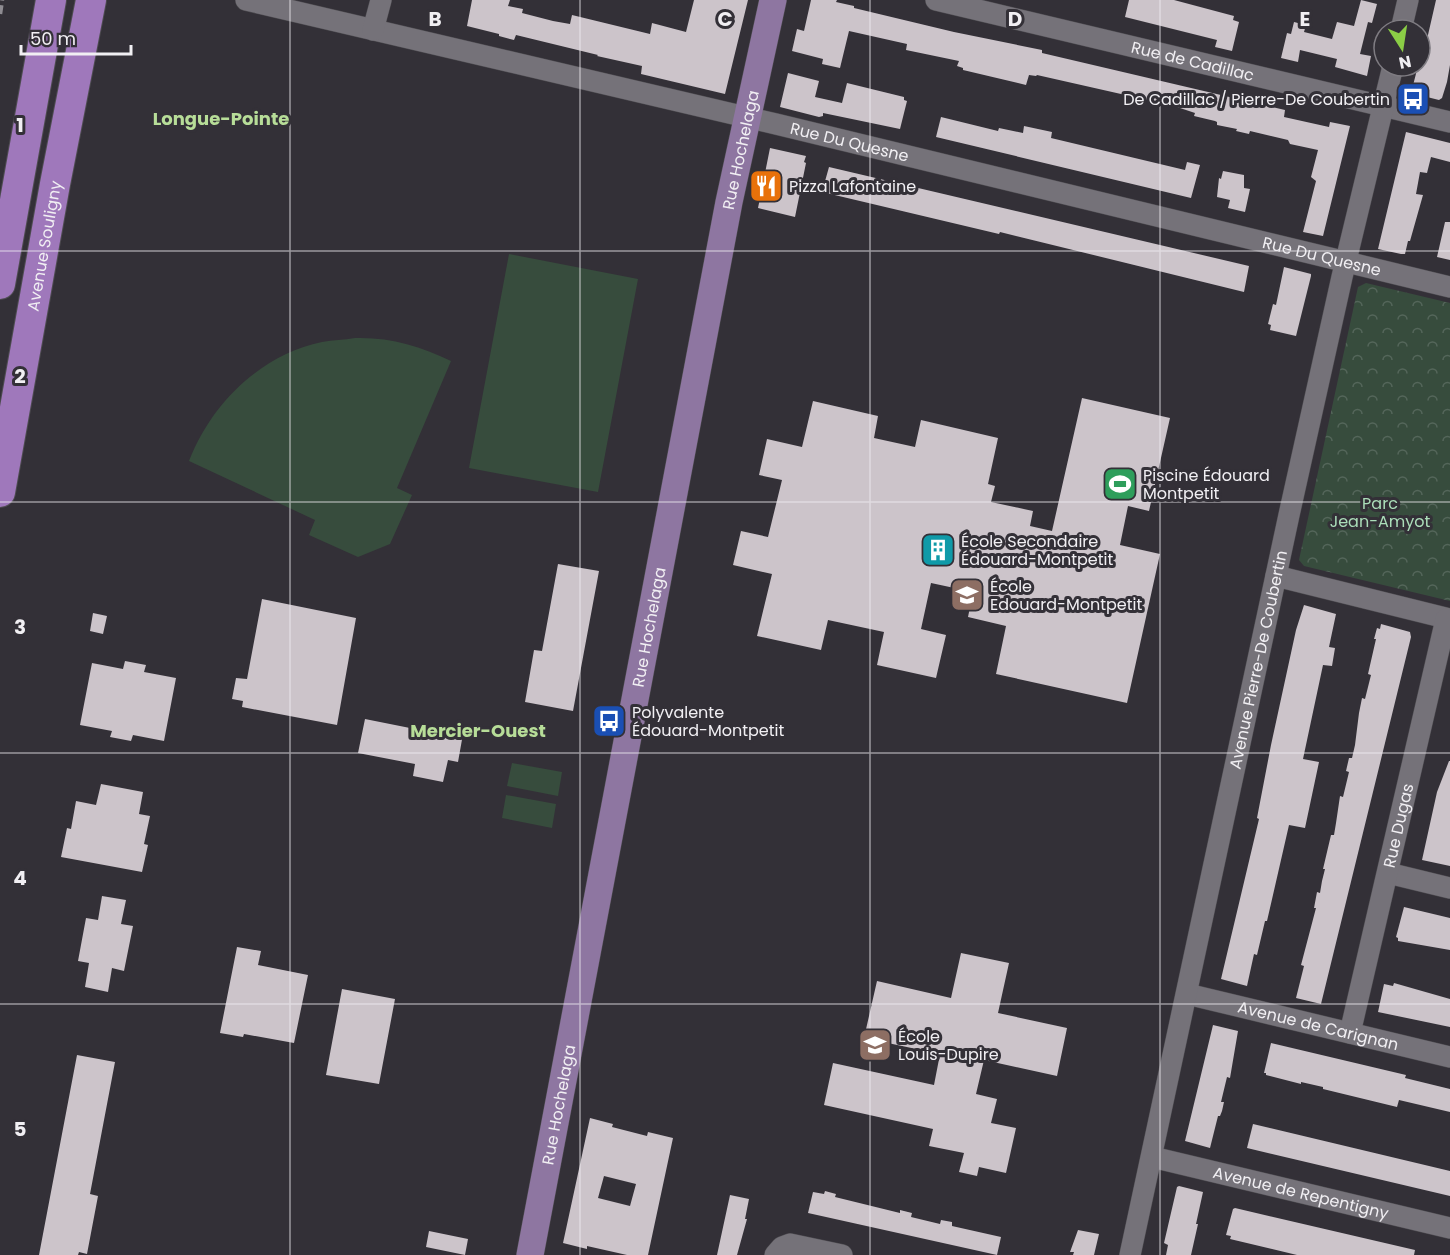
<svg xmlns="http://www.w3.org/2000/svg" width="1450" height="1255" viewBox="0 0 1450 1255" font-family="Poppins,sans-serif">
  <defs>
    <pattern id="park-crowns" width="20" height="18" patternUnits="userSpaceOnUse" patternTransform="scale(1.5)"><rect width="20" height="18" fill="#374c3d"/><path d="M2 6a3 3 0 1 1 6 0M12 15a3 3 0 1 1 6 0" fill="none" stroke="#54665a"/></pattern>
  </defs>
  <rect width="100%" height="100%" fill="#333037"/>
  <path fill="#374c3d" d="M509,254l129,25 -40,213 -129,-24z
    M355,338c35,-1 65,8 96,23l-54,127 15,7 -22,49 -32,13 -49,-22 6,-15 -126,-59c22,-57 71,-106 133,-119 11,-2 22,-2 33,-4z
    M512,763l50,9 -4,24 -51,-10z
    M506,795l50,9 -4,24 -50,-10z"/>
  <path fill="url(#park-crowns)" d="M1366,283l84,20v298l-146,-35 -5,-6 59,-273z"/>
  <path fill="#ccc4ca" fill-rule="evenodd" d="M472,0h38l-2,6 15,3 -1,4 31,8 17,3 2,-9 78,19 2,-11 34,9 8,-32h54l-23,94 -84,-20 1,-8 -45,-10 1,-1 -82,-20 -2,5 -15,-4v-2l-32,-8z
    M811,0h26l-1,2 18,4v2l100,24 88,18v3l243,57 -1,7 45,10 1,-5 20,4 -27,110 -20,-4 13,-51 -5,-4 7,-27 -28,-6 -2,-4 -38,-9 -1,3 -13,-3 1,-2 -20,-4v-3l-2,-1 -21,-5 1,-3 -21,-7 -137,-31 -1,1 -7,-1 -3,10 -63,-15v-2l-6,-2 2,-5 -53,-11 1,-6 -58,-13 -9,37 -18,-4 1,-5 -31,-8 5,-22 7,2z
    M1129,0h45l60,16 -1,4 6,2 -7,29 -17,-4 2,-7 -92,-23z
    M1361,0l16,4 -5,19 -4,-1 -8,32 11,2 -4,20 -32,-9 2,-8 -37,-9 -2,12 -17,-4 6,-25 4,1 3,-12 12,3 -2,7 28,7 5,-17 17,4z
    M1436,0h14v65l-3,17 -5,16 -3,2 -28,-7 7,-27h2v-19l5,1z
    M788,73l31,8 -4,16 27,6 5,-20 57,14v3l3,1 -7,28 -77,-16v3l-4,1 -39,-10z
    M941,117l57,14 1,-3 24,5 1,-7 28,6 -1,6 134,32 2,-8 13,3 -9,33 -255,-61z
    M1406,132l44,11v19l-19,-5 -4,16 -7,-1 -4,22 7,1 -13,46h-2l-3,13h-4l-23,-5z
    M770,148l36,8 -2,6 2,1 -11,54 -37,-9z
    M829,167l420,99 -5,26 -244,-60 -1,2 -177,-42z
    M1223,171l21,4v13l6,1 -5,23 -17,-4 2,-8 -13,-3 2,-19 2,1z
    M1445,222h5v38l-13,-3z
    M1284,267l27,7v2l-15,60 -26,-6 1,-5 -3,-1 5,-20 3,1z
    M1082,398l88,20 -21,93 -21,-5 -8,39 40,9 -33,149 -131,-29 10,-48 -38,-9 5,-25 -42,-9 -10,46 25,6 -10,43 -59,-13 7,-33 -56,-12 -7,30 -64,-14 15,-62 -39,-9 8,-34 27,6 14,-57 -23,-5 8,-36 35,8 11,-46 65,15 -4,22 41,9 6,-27 77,18 -10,46 7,2 -4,16 42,9 -3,15 22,5z
    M558,564l41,7 -26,140 -48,-9 9,-52 8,1z
    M262,599l94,19 -19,107 -95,-18 1,-6 -11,-2 4,-21 11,1z
    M1304,605l32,9 -7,33 6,1 -3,18 -9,-1 -20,94 16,3 -14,66 -16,-3 -22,96h-2l-8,34 -3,-1 -7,32 -26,-7 38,-160 -2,-1 14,-73 25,-115z
    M93,613l14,3 -4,18 -13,-3z
    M1381,624l29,8 1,5 -90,367 -25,-6 8,-32 -3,-1 15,-57h-2l3,-16 3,1 2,-12 3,-12h-2l8,-34h3l2,-12 4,-27 3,1 6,-25 -3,-1 3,-13h3l3,-13 4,-32 3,-15 3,1 6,-24 -3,-1 8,-35h-2l3,-11 3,1z
    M125,661l21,4 -2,7 32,6 -12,63 -31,-6 -2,6 -21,-4 2,-6 -32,-6 12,-62 31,6z
    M365,719l75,15 1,-4 22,4 -5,28 -10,-2 -5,22 -30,-6 2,-12 -57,-11z
    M1449,761h1v105l-28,-6 15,-68z
    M101,784l42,8 -4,22 11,2 -6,28 4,1 -6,27 -81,-15 6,-29 4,1 5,-28 20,4z
    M102,896l24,4 -5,24 12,2 -9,45 -12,-3 -4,24 -23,-5 4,-24 -11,-2 8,-43 12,2z
    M1404,907l46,11v32l-52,-9v-3l-2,-1z
    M237,947l24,4 -3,14 50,10 -14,68 -50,-9 -1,3 -23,-4z
    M961,953l48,10 -11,50 69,15 -10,48 -73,-16 -8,34 21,5 -6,24 25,5 -10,45 -27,-6 -2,9 -18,-4 5,-19 -35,-7 4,-17 -109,-24 9,-42 101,22 6,-31 -76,-16 13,-57 74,17z
    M1394,983l56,16v28l-72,-15 6,-28 9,2z
    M342,989l53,10 -16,85 -53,-9z
    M1213,1025l25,6 -8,47 -3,-1 -6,25h3l-2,9 -2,5h-2l-8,32 -25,-7z
    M1271,1043l135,32 -1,3 45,11v23l-51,-12 -2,7 -74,-18v-2l-22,-5v2l-35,-9v-2h-2z
    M77,1055l38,7 -25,132 8,2 -11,58 -8,-2 -1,3h-39z
    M590,1118l23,6 -1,3 35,9 1,-4 25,6 -25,117h-21l-40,-9v3l-24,-6zM604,1176l32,8 -6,22 -32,-8z
    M1253,1124l197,47v25l-203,-48z
    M1179,1186l24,6 -7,32h2l-7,31h-25l2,-10 -4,-2 13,-56z
    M825,1191l11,3 -1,3 65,16v-3l12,3 -1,4 29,7 1,-4 11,2v4l49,11 -4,18 -189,-42 5,-21 11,2z
    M730,1195l19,4 -4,20h2l-10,36h-20z
    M1235,1208l180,42 -1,5h-117l-67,-16 1,-3 -5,-1 7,-26z
    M1078,1230l21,4 -5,21h-21l1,-3h-4z
    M429,1231l39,8 -3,16 -39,-8z"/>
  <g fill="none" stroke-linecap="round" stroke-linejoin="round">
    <defs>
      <g id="minor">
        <path id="s1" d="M246,0l530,124 674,163"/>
        <path id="s2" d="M936,0l514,122"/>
        <path d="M373,30l8,-30"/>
        <path d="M1401,30l7,-30"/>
        <path d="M1276,576l174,43"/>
        <path d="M1388,873l62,15"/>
        <path id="s3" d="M1187,994l263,63"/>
        <path id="s4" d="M1350,1033l96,-414"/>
        <path id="s5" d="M1152,1157l298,71"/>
        <path d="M775,1255l7,-8 8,-3 52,11"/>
        <path id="s6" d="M1130,1255l159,-740 53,-238 51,-211"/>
      </g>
      <g id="major">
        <path id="s7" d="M530,1255l199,-1053 44,-202"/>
      </g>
      <g id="highway">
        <path d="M0,284l51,-284"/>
        <path id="s8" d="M0,492l55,-308 36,-184"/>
      </g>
    </defs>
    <use href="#minor" stroke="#4e4c51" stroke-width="22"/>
    <use href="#major" stroke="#4e4c51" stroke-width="28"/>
    <use href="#highway" stroke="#4e4c51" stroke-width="32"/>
    <use href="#minor" stroke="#757279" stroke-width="21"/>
    <use href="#major" stroke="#8e76a1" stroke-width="27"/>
    <use href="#highway" stroke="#9f78bb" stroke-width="30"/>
    <path stroke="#8e8b91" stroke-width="4.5" stroke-dasharray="9 4.5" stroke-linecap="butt" d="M0,14l2,-14"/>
  </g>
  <path fill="none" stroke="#f1eff3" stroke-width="1.5" stroke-opacity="0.55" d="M290,0v1255M580,0v1255M870,0v1255M1160,0v1255M0,251h1450M0,502h1450M0,753h1450M0,1004h1450"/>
  <defs>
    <symbol id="bus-square" viewBox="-11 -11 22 22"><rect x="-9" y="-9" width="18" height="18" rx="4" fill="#1a4fb4" stroke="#333037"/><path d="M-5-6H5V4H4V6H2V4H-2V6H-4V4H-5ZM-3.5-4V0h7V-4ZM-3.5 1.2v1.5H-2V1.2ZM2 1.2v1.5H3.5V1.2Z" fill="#fff"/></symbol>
    <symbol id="restaurant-square" viewBox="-11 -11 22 22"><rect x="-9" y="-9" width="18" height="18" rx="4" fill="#e8710a" stroke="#333037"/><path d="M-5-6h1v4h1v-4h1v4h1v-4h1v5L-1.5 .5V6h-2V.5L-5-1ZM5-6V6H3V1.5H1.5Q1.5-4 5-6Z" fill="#fff"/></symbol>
    <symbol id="stadium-square" viewBox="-11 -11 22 22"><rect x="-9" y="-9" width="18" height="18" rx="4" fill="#2e9e5b" stroke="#333037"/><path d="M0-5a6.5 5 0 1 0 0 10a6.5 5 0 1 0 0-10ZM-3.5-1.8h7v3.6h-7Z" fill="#fff"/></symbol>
    <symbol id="building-square" viewBox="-11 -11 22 22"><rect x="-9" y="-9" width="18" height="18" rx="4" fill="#0f9aa8" stroke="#333037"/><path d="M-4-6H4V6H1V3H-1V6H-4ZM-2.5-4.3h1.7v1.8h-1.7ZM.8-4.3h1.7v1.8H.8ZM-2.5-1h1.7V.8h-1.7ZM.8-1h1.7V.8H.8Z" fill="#fff"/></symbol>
    <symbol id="school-square" viewBox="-11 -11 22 22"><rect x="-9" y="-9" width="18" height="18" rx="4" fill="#8d6e63" stroke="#333037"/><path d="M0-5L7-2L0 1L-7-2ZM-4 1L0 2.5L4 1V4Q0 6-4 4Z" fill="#fff"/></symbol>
  </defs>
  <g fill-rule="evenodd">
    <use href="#bus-square" x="1394" y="80" width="38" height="38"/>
    <use href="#restaurant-square" x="747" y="167" width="38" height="38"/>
    <use href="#stadium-square" x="1101" y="465" width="38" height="38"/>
    <use href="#building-square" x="919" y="531" width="38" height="38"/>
    <use href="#school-square" x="948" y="576" width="38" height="38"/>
    <use href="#bus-square" x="590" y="702" width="38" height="38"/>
    <use href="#school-square" x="856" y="1026" width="38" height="38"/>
  </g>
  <g text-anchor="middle" stroke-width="6" stroke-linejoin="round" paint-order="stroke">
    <g font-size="16" fill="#f1eff3" stroke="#333037">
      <text dy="6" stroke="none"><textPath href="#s2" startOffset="264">Rue de Cadillac</textPath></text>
      <text dy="6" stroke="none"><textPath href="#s1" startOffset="620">Rue Du Quesne</textPath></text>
      <text dy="6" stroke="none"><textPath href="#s7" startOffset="1125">Rue Hochelaga</textPath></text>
      <text dy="6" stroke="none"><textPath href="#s8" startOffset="250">Avenue Souligny</textPath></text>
      <text dy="6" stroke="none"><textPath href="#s1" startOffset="1106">Rue Du Quesne</textPath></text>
      <text dy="6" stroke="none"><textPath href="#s7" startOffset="639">Rue Hochelaga</textPath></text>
      <text dy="6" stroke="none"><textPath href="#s6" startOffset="609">Avenue Pierre-De Coubertin</textPath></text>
      <text dy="6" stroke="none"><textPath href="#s4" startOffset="213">Rue Dugas</textPath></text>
      <text dy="6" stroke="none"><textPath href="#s3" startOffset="135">Avenue de Carignan</textPath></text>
      <text dy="6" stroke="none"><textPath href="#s7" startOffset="153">Rue Hochelaga</textPath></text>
      <text dy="6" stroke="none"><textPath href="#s5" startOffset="153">Avenue de Repentigny</textPath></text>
    </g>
    <g font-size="16" fill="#f1eff3" stroke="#333037" text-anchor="start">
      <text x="1390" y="105" text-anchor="end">De Cadillac / Pierre-De Coubertin</text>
      <text x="789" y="192">Pizza Lafontaine</text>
      <text x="1143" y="481">Piscine Édouard<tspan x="1143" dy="18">Montpetit</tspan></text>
      <text x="961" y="547">École Secondaire<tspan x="961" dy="18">Édouard-Montpetit</tspan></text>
      <text x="990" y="592">École<tspan x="990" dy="18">Edouard-Montpetit</tspan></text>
      <text x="632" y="718">Polyvalente<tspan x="632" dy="18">Édouard-Montpetit</tspan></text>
      <text x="898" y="1042">École<tspan x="898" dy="18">Louis-Dupire</tspan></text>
    </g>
    <g font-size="16" fill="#abddb9" stroke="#333037">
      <text x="1380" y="509">Parc<tspan x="1380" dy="18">Jean-Amyot</tspan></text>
    </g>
    <g font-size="18" font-weight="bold" fill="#b7dd98" stroke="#333037">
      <text x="221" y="125">Longue-Pointe</text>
      <text x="478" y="737">Mercier-Ouest</text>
    </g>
  </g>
  <g font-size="20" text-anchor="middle" font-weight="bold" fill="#f1eff3" stroke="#333037" stroke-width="6" stroke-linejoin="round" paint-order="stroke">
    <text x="435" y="26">B</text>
    <text x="725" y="26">C</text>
    <text x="1015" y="26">D</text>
    <text x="1305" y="26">E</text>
    <text x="20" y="132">1</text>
    <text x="20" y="383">2</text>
    <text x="20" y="634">3</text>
    <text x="20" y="885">4</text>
    <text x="20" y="1136">5</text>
  </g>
  <g transform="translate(1402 48) rotate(168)"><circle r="28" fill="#333037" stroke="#7f7c82" stroke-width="1.5"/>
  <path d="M0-4.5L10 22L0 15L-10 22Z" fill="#8bce46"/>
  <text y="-9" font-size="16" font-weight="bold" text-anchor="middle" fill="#f1eff3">N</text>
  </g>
  <path d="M21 45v9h110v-9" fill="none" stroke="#f1eff3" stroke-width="3"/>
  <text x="30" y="45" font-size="18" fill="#f1eff3" stroke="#333037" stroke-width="4.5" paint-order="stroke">50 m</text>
</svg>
